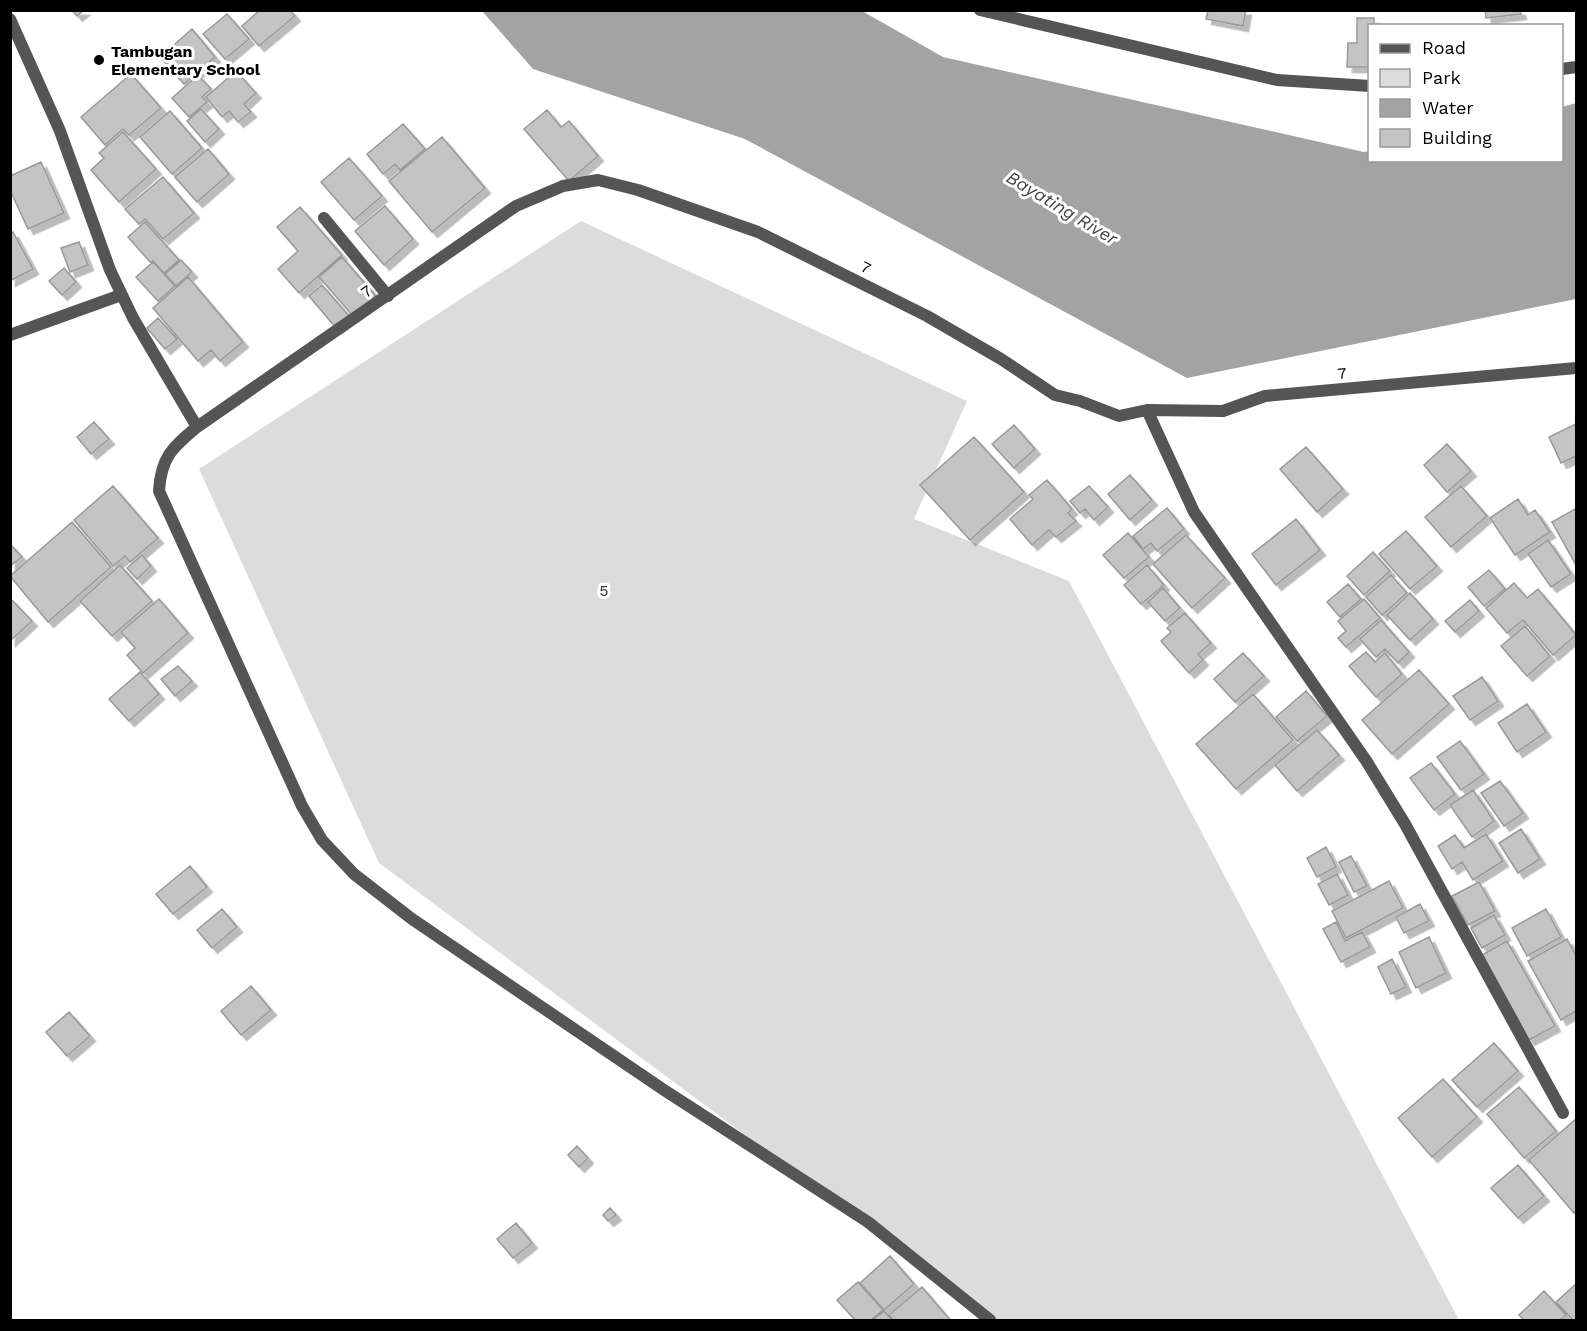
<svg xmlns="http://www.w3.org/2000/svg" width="1587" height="1331" viewBox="0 0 1587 1331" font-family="'Work Sans',sans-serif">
  <defs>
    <filter id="shadow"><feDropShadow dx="5.5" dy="5.5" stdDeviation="0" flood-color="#0004"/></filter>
  </defs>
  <rect width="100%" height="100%" fill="#fff"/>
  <path fill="#dcdcdc" d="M581,221l386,180 -53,118 155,62 390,739h-465l-615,-457 -180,-394z"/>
  <path fill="#a3a3a3" d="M482,11h380l81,46 421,95 5,-1 1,9h192v-53l14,-4v196l-389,79 -442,-239 -212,-70z"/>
  <path fill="#c4c4c4" stroke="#999" stroke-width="1.5" filter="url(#shadow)" d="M72,10h12l-7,6z
    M260,10h30l5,6 -36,30 -17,-20z
    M1208,10h38l-3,16 -37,-7z
    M1485,10h35l1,4 -35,4z
    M227,14l22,25 -24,20 -22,-25z
    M1357,18h17v8h-4v41h-23l1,-24h9z
    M192,29l23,28 -31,27 -24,-27z
    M236,71l20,22 -12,11 7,8 -13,10 -9,-11 -7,6 -16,-20z
    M131,74l30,34 -32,27 -6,-6 -18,16 -24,-28z
    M198,75l13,14 -9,8 5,5 -18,15 -17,-19z
    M201,109l18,20 -14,13 -18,-21z
    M547,110l14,17 8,-6 29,35 -29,25 -45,-52z
    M170,111l32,37 -30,26 -32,-37z
    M403,124l22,25 -25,21 -5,-6 -12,10 -16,-20z
    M123,132l33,37 -37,33 -28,-32 13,-12 -5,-5z
    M442,137l43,51 -53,44 -43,-51z
    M208,149l21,25 -32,28 -22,-25z
    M349,158l33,38 -28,24 -33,-38z
    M41,162l23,51 -36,16 -18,-39v-14z
    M163,177l31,36 -31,26 -18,-20 -6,5 -14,-15z
    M385,206l28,33 -29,26 -29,-34z
    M300,207l42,48 -43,38 -21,-24 20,-18 -21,-24z
    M145,222l34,38 -15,13 -11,-12 -2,2 -23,-26z
    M13,232l20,37 -23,12v-48z
    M79,242l9,23 -18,7 -9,-24z
    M342,257l34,39 -23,20 -34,-39z
    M181,260l11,12 -16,14 -11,-12z
    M153,262l22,24 -17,15 -22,-24z
    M64,268l12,14 -14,13 -13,-14z
    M188,277l55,65 -23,19 -9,-11 -13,11 -45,-53z
    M322,285l28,32 -14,11 -27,-32z
    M158,318l19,21 -12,10 -18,-21z
    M94,422l15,17 -18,15 -14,-17z
    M1576,424v32l-15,7 -12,-26z
    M1014,425l21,24 -21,19 -22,-24z
    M974,437l50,55 -54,48 -50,-55z
    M1447,444l24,27 -24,21 -23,-27z
    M1306,447l37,42 -26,23 -37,-43z
    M1130,475l22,25 -22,20 -22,-26z
    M1047,480l25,29 -4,4 8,8 -20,16 -7,-7 -17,15 -22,-26 23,-20 -4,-4z
    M113,486l45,52 -28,24 -5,-6 -12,10 -39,-46z
    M1089,486l19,21 -14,13 -9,-11 -5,4 -10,-12z
    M1461,486l26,30 -36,31 -26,-30z
    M1518,499l10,16 7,-5 15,22 -35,23 -25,-37z
    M1167,508l17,21 -27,22 -6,-8 -8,6 -10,-13z
    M1575,509l1,3v53l-24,-43z
    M1296,519l24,31 -44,35 -24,-31z
    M72,522l39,45 -63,55 -38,-46z
    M1406,531l31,35 -27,23 -31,-35z
    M1128,533l21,24 -25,21 -21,-23z
    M1186,535l39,43 -33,30 -39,-44z
    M1548,540l23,34 -20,13 -23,-33z
    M10,544l12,13 -12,9z
    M1373,552l17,19 -26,24 -17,-19z
    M142,555l9,11 -14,13 -10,-11z
    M120,565l32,36 -40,35 -32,-35z
    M1147,565l17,20 -23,19 -17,-19z
    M1489,570l16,19 -21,17 -16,-19z
    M1391,575l16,18 -25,22 -16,-18z
    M1514,583l13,15 11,-9 38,46 -23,20 -30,-35 -16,13 -21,-25z
    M1348,584l13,15 -21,18 -13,-15z
    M1163,588l17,20 -15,13 -17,-19z
    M1410,593l23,26 -23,21 -23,-25z
    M10,598l22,23 -22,20z
    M159,599l29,34 -45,40 -16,-18 8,-7 -14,-16z
    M1364,599l16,19 -34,29 -8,-9 8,-7 -8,-10z
    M1470,600l9,11 -24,21 -10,-11z
    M1185,613l26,30 -13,11 5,6 -14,13 -28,-32 10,-9 -4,-4z
    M1381,620l28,32 -11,11 -13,-14 -9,8 -16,-18z
    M1525,626l25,30 -23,20 -26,-30z
    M1366,652l9,10 10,-9 17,21 -26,23 -27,-31z
    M1243,653l21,23 -29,26 -21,-23z
    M178,666l14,15 -17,15 -14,-17z
    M1419,670l30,34 -57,50 -30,-34z
    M140,672l19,22 -30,27 -20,-22z
    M1482,677l16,24 -28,19 -17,-24z
    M1306,691l21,25 -30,25 -21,-24z
    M1253,694l40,46 -57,49 -40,-45z
    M1527,704l19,28 -29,20 -19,-29z
    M1317,730l22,25 -42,36 -22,-26z
    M1460,741l24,33 -23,16 -24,-33z
    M1431,763l24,31 -21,16 -24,-32z
    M1500,781l23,32 -19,13 -23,-33z
    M1473,790l21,31 -22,16 -22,-32z
    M1521,829l19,30 -22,14 -19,-30z
    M1486,834l17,27 -30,19 -11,-18 -10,7 -14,-23 17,-11 9,13z
    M1326,847l10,20 -19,10 -10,-19z
    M1351,856l16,30 -13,6 -15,-30z
    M190,866l17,21 -34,27 -17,-20z
    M1337,874l11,21 -19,10 -11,-21z
    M1389,881l14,27 -57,30 -14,-27z
    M1479,882l16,29 -27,14 -16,-29z
    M1420,904l9,17 -25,12 -8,-16z
    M222,909l15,18 -25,21 -15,-18z
    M1546,909l15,28 -34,19 -15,-28z
    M1494,915l11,20 -23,13 -11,-20z
    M1336,922l9,19 17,-9 8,15 -29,15 -18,-33z
    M1429,937l17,36 -30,15 -17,-36z
    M1567,939l9,17v55l-15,9 -33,-59z
    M1507,941l48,85 -26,14 -47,-85z
    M1392,959l14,28 -15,7 -13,-27z
    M251,986l20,24 -30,25 -20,-24z
    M69,1012l21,24 -23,20 -21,-24z
    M1494,1043l24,28 -41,36 -25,-27z
    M1443,1079l34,38 -45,40 -34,-39z
    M1519,1087l37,44 -32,27 -37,-44z
    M1576,1119v91l-2,3 -45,-53z
    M577,1146l11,12 -9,9 -11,-12z
    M1518,1165l26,31 -26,22 -27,-30z
    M610,1208l6,7 -8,6 -5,-6z
    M516,1223l16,20 -19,15 -16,-19z
    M890,1256l24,28 -30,26 -24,-27z
    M858,1282l25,28 -12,10h-16l-18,-20z
    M1576,1284v35l-3,1 -17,-18z
    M922,1287l28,33h-57l-4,-5z
    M1544,1291l22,24 -6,5h-36l-5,-5z
    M884,1311l8,9h-19z"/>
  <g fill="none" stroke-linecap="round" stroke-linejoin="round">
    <path stroke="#555" stroke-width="12" d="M324,218l64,78"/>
    <path stroke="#555" stroke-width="12" d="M980,10l297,70 93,6
      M10,19l50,112 50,139 23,48 64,109
      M1562,69l14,-2
      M10,335l111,-40
      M1147,410l47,102 173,250 38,62 158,289
      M990,1320l-122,-98 -204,-132 -252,-171 -58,-45 -32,-34 -20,-34 -143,-315c2,-34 13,-43 38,-64l319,-221 47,-20 35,-6 40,10 120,42 169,84 74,43 54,36 25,6 39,15 28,-6 76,1 42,-15 311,-28"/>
  </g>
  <circle fill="#000" stroke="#fff" stroke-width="2" cx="99" cy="60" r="6"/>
  <g text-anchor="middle" stroke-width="6" stroke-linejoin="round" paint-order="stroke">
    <g font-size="16" font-weight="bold" fill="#000" stroke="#fff" text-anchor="start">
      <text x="111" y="57">Tambugan<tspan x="111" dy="18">Elementary School</tspan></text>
    </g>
    <g font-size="16" fill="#000" stroke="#fff">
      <text transform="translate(866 267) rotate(27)" y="6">7</text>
      <text transform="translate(366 291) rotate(-34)" y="6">7</text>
      <text transform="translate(1342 373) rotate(-5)" y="6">7</text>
    </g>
    <g font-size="16" fill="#333" stroke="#fff">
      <text x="604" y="596">5</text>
    </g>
    <g font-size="18" font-style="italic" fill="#444" stroke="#fff">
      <text transform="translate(1062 208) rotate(31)" y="6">Bayating River</text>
    </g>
  </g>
  <rect width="1587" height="1331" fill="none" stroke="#000000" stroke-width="24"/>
  <rect x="1368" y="24" width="195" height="138" fill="#ffffff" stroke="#999999" stroke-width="1.5"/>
  <rect x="1380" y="44" width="30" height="9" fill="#555555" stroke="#999999" stroke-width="1.5"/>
  <text x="1422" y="54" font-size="18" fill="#000000">Road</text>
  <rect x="1380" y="69" width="30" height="18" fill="#dcdcdc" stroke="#999999" stroke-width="1.5"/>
  <text x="1422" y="84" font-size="18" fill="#000000">Park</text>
  <rect x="1380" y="99" width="30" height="18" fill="#a3a3a3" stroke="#999999" stroke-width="1.5"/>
  <text x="1422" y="114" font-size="18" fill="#000000">Water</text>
  <rect x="1380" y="129" width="30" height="18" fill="#c4c4c4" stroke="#999999" stroke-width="1.5"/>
  <text x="1422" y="144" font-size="18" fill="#000000">Building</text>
</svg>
